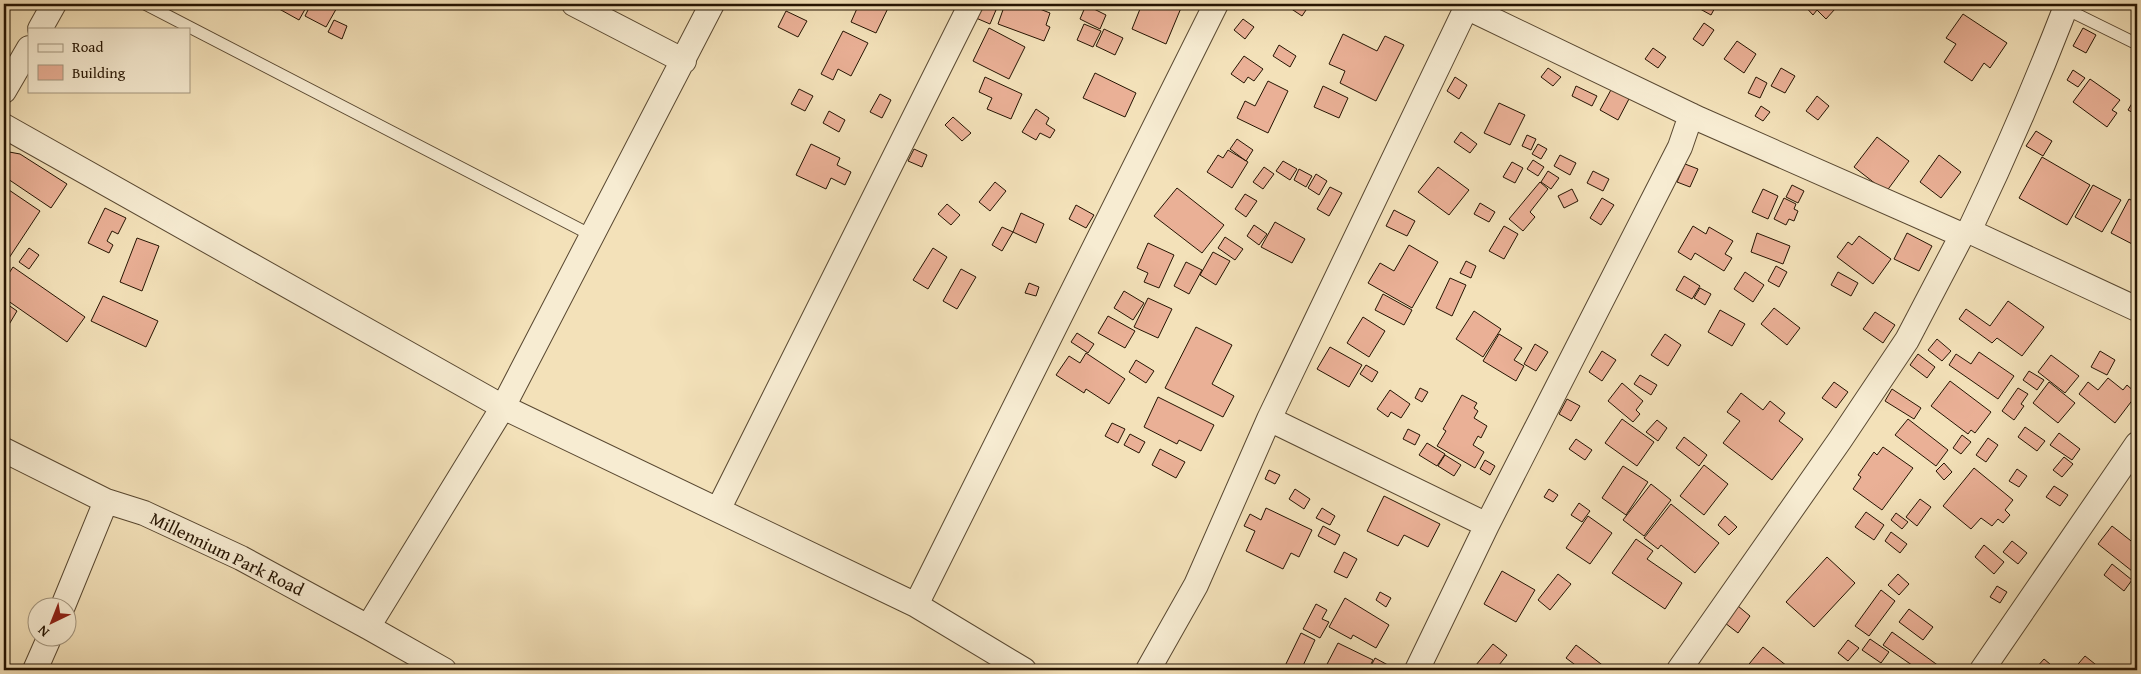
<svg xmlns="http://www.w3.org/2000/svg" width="2141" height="674" viewBox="0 0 2141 674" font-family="'Gentium Book Plus',serif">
  <rect width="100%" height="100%" fill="#f3e1b9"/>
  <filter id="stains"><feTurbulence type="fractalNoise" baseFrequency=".004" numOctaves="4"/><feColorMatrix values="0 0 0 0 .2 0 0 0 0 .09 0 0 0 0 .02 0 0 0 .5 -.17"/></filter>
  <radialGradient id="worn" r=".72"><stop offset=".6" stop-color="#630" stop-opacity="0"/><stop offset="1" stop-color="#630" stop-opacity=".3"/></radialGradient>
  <path fill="#eab096" stroke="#251402" d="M273,4h35l-9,16 -27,-15z
    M311,4h28l-13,23 -21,-11z
    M859,4h31l-14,29 -25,-11z
    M983,4l13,6 -6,14 -14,-6z
    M1005,4h22l23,9 -4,12 4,2 -6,14 -46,-17z
    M1142,4h30l9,4 -15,36 -34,-15z
    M1288,4h14l6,3 -6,9 -15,-10z
    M1691,4h26l-6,11z
    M1803,4h27l5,5 -9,10 -9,-9 -4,5z
    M1086,5l20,10 -6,14 -20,-10z
    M786,11l21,10 -9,16 -20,-10z
    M1963,14l44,29 -17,25 -6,-5 -12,18 -28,-19 12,-18 -10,-6z
    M1243,19l11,8 -9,12 -11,-9z
    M334,20l13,6 -5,13 -14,-7z
    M1704,23l10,7 -11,16 -10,-7z
    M1084,24l17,7 -8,16 -16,-7z
    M989,28l36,19 -16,32 -36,-18z
    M2083,28l13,7 -10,18 -13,-7z
    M1104,29l19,9 -8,17 -19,-9z
    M843,31l25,12 -17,33 -13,-7 -5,11 -12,-6z
    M1343,34l34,17 8,-15 19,9 -28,56 -36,-18 5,-12 -16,-7z
    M1737,41l19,13 -12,19 -20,-14z
    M1279,45l17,11 -6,11 -17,-11z
    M1653,48l13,9 -8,11 -13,-9z
    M1244,56l19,13 -9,12 -6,-4 -4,6 -13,-9z
    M1548,68l13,9 -8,9 -12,-9z
    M1781,68l14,8 -10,17 -14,-7z
    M2073,70l12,8 -7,9 -11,-7z
    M1095,73l41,20 -11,24 -42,-19z
    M985,77l37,17 -11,25 -24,-10 5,-11 -13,-6z
    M1455,77l12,8 -8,14 -12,-8z
    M1756,77l11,6 -7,15 -12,-5z
    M2090,79l30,21 -8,10 5,3 -10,14 -34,-25z
    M1268,81l20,10 -20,42 -31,-15 8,-17 10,5z
    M1323,86l25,12 -9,20 -25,-11z
    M1576,86l21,10 -5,10 -20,-10z
    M1612,88l18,9 -12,23 -18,-10z
    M799,89l14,7 -8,15 -14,-7z
    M880,94l11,6 -9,18 -12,-6z
    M2137,95v20l-9,-5z
    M1817,96l12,10 -11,14 -12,-9z
    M1499,103l26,12 -15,30 -26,-12z
    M1761,106l9,6 -7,9 -8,-5z
    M1036,109l13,9 -3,6 9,6 -5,8 -10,-5 -4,7 -14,-8z
    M829,111l16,9 -6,12 -16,-9z
    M953,117l18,16 -9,8 -17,-16z
    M2036,131l16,10 -9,15 -17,-10z
    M1461,132l16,12 -7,9 -16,-11z
    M1527,135l9,4 -5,11 -9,-4z
    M1877,137l32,24 -23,31 -32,-25z
    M1237,139l16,11 -7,11 -16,-12z
    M811,144l29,14 -3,7 14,7 -6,13 -14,-7 -5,11 -30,-14z
    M1538,144l9,5 -6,10 -9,-5z
    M914,149l13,6 -5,12 -14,-6z
    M1228,150l20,12 -16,26 -25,-16 11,-17 5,3z
    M4,151l16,3 47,30 -16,24 -46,-31 -1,2z
    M1560,155l16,8 -6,12 -16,-9z
    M1939,155l22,17 -20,26 -21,-16z
    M2042,157l48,28 -23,40 -48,-27z
    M1533,160l11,7 -6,9 -11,-7z
    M1283,161l14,8 -7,11 -14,-9z
    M1512,162l11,6 -8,15 -12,-6z
    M1685,164l13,5 -8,18 -13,-5z
    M1264,167l10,7 -11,15 -10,-7z
    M1438,167l31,23 -20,25 -31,-23z
    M1299,169l13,7 -6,11 -12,-7z
    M1548,171l11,7 -8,11 -10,-7z
    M1593,171l16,8 -6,12 -16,-8z
    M1316,174l11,7 -8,14 -11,-7z
    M995,182l11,9 -16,20 -11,-9z
    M1540,182l8,7 -18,23 5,5 -12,14 -14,-12z
    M1792,185l12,6 -6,12 -12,-6z
    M2093,185l28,15 -19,32 -27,-15z
    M1330,187l12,6 -13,23 -12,-7z
    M1177,188l47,37 -22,28 -48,-37z
    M1572,189l6,12 -14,7 -6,-12z
    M1763,189l15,7 -10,23 -16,-7z
    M9,190l31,21 -31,47 -5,-3v-57z
    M1245,194l12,7 -11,16 -11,-8z
    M1602,198l12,7 -13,20 -11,-7z
    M1784,198l12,6 -2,5 4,2 -4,10 -5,-2 -3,6 -12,-6z
    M2129,199l8,4 -1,43 -25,-13z
    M1480,203l15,9 -6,10 -15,-8z
    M947,204l13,11 -9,10 -13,-11z
    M1076,205l18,10 -8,13 -17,-9z
    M105,208l21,10 -8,16 -6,-3 -5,10 6,4 -4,8 -21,-10z
    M1394,210l21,11 -8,15 -21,-10z
    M1021,213l23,11 -8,19 -23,-11z
    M1275,222l30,17 -13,24 -31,-16z
    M1254,225l13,9 -8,11 -12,-9z
    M1504,226l14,8 -14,25 -15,-8z
    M1693,226l13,8 3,-7 24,14 -8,13 7,4 -8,13 -29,-18 -4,7 -13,-8z
    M1002,227l11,5 -11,19 -10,-6z
    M1757,233l33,13 -7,18 -32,-12z
    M1907,233l25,13 -13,25 -25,-12z
    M1859,236l32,23 -18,25 -36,-27 11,-15 4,3z
    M1225,237l18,12 -8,11 -17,-12z
    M137,238l22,8 -17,45 -22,-9z
    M1148,243l26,12 -15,33 -15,-6 4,-9 -11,-5z
    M1409,245l29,17 -26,46 -44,-25 12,-20 14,8z
    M29,248l10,7 -10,14 -10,-7z
    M933,248l14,9 -19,32 -15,-9z
    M1213,252l17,9 -14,24 -16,-10z
    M1466,261l10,5 -5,12 -11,-5z
    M1186,262l16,8 -13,24 -15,-8z
    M1776,266l11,6 -8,15 -11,-6z
    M13,267l72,50 -18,25 -63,-44v-17z
    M961,269l15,8 -19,32 -14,-8z
    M1745,272l19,13 -11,17 -19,-13z
    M1838,272l20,11 -7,13 -20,-11z
    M1684,276l16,10 -8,13 -16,-9z
    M1450,278l16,7 -14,31 -16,-8z
    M1029,283l10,4 -3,9 -11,-3z
    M1700,288l11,6 -6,11 -11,-7z
    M1124,291l20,12 -11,17 -19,-12z
    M1383,294l29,16 -8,15 -29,-15z
    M103,296l55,25 -12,26 -55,-26z
    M1148,298l24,11 -14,29 -24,-11z
    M2008,301l36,26 -22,29 -25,-18 -5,5 -33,-24 7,-10 24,17z
    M4,302l13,9 -13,22z
    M1774,308l26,20 -13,17 -26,-21z
    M1720,310l25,14 -13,22 -24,-14z
    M1474,311l27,18 -18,28 -27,-18z
    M1875,312l20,13 -12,18 -20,-14z
    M1108,316l27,15 -10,17 -27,-15z
    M1363,317l22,14 -16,26 -22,-14z
    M1196,327l36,18 -20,39 22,12 -11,21 -58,-29z
    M1077,333l17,11 -6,9 -17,-11z
    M1499,334l23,14 -8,12 10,6 -8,15 -33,-20z
    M1665,334l16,11 -13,21 -17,-11z
    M1937,339l14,12 -9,10 -14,-11z
    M1535,344l13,8 -12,19 -12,-7z
    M1330,347l32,18 -13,22 -32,-18z
    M1602,351l14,9 -14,21 -13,-9z
    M2100,351l15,9 -8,15 -16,-8z
    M1979,352l35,24 -16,23 -49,-34 7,-11 15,10z
    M1086,353l39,26 -16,25 -23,-15 -2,4 -28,-18 13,-19 11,7z
    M1918,354l17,13 -8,11 -17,-13z
    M2051,355l28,21 -14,17 -27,-21z
    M1136,360l18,11 -8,12 -17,-11z
    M1366,365l12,7 -6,10 -12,-8z
    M2029,371l15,9 -7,10 -14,-10z
    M1640,375l17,10 -6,10 -17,-11z
    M2108,378l15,12 4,-5 10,9 -22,29 -36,-29 9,-12 10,8z
    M1950,381l41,31 -16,21 -4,-3 -3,4 -37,-28z
    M1834,382l14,10 -12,16 -14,-10z
    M2049,382l26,21 -17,20 -25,-20z
    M1622,383l21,18 -7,9 4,4 -7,8 -25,-21z
    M1420,388l8,4 -6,10 -7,-4z
    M2018,388l10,6 -7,10 3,2 -10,14 -12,-9z
    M1892,389l29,19 -7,11 -29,-18z
    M1390,390l20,14 -9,14 -10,-6 -3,5 -11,-8z
    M1741,393l22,17 7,-9 15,12 -6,8 24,18 -31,41 -49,-37 17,-22 -13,-9z
    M1462,395l15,8 -3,5 4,3 -4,7 13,8 -6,12 -3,-2 -5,9 11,7 -9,16 -38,-22 9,-15 -3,-2z
    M1158,397l56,28 -13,26 -22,-11 -2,4 -33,-17z
    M1567,399l13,7 -9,15 -12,-7z
    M1622,419l32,23 -17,24 -32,-23z
    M1908,419l40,31 -12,16 -41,-31z
    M1657,420l10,8 -9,13 -12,-9z
    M1112,423l13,6 -7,14 -13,-7z
    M2025,427l20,14 -8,10 -19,-14z
    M1408,429l12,6 -5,10 -12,-6z
    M2059,433l21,16 -8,11 -22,-15z
    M1130,434l15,8 -6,11 -15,-8z
    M1962,435l9,7 -10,12 -8,-6z
    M1684,437l23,18 -8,11 -23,-18z
    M1988,438l10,7 -12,17 -10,-7z
    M1576,439l16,11 -7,10 -16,-11z
    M1427,443l18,11 -8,12 -18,-11z
    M1883,447l30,21 -31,42 -29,-21 8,-12 -3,-2 16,-23 3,3z
    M1160,449l25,13 -9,16 -24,-13z
    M1445,455l16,10 -7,11 -16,-10z
    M2064,457l9,7 -11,13 -9,-7z
    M1485,460l10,6 -5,9 -10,-6z
    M1944,463l8,9 -8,8 -8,-9z
    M1704,465l24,19 -24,31 -24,-19z
    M1623,466l25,16 -22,33 -24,-17z
    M1974,468l39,32 -8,10 5,5 -7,8 -5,-4 -6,7 -11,-8 -10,11 -28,-23z
    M2017,469l10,7 -8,11 -10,-6z
    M1269,470l11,5 -5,9 -10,-5z
    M1651,484l20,16 -27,36 -21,-16z
    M2054,486l14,9 -8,11 -14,-9z
    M1295,489l15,10 -6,10 -15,-10z
    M1549,489l9,6 -5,7 -9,-5z
    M1384,496l56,28 -12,23 -24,-12 -6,11 -31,-15z
    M1920,499l11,8 -14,19 -11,-9z
    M1579,503l11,8 -8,11 -11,-7z
    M1671,504l48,39 -24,30 -34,-28 -3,4 -14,-11z
    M1266,508l46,22 -13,27 -8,-4 -8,16 -37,-18 9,-20 -11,-5 6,-12 11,6z
    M1322,508l13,8 -5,9 -14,-7z
    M1866,512l18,13 -10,15 -19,-13z
    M1896,513l12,9 -6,7 -11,-9z
    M1588,516l24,17 -22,31 -24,-16z
    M1725,516l12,11 -8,8 -11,-10z
    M1323,526l17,9 -5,10 -17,-9z
    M2112,526l23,18 -2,4 4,3v13l-5,7 -34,-27z
    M1891,532l16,12 -7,9 -15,-12z
    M1636,539l17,12 -6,8 35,24 -17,26 -53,-36z
    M2012,541l15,12 -9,11 -15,-12z
    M1984,545l20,17 -10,12 -19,-17z
    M1344,552l13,7 -10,19 -13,-6z
    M1827,557l28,26 -41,44 -28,-25z
    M2112,564l20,16 -8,11 -20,-16z
    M1502,571l33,19 -19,32 -32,-18z
    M1558,574l13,10 -21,26 -12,-10z
    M1898,574l11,10 -10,11 -11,-10z
    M1997,586l10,6 -7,11 -10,-6z
    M1881,590l14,11 -26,35 -14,-10z
    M1380,592l11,6 -5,9 -10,-7z
    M1345,598l44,27 -13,23 -23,-13 -2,4 -22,-12z
    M1316,604l11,6 -5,9 7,3 -9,16 -17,-9z
    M1738,606l12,10 -12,17 -13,-10z
    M1909,609l24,18 -10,13 -24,-18z
    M1892,632l51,37 -1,1h-23l-36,-25z
    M1301,633l14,7 -14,30h-18z
    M1870,639l19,13 -8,11 -19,-13z
    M1848,640l11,8 -11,13 -10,-8z
    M1338,643l35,17 -5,10h-44z
    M1493,644l14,11 -12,15h-12l-7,-5z
    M1576,645l29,22 -3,3h-20l-16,-12z
    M1763,647l29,23h-46l-1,-1z
    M2085,656l15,12 -2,2h-25z
    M1375,658l22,12h-28z
    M2044,659l13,11h-18l-3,-2z"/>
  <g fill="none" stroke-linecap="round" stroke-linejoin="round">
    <defs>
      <path id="service" d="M145,4l448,232
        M2064,8l73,36"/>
      <path id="minor" d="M574,4l110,57
        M1466,7l233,112 263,116
        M40,29l14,-25
        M4,91l25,-43
        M4,126l499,281 413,198 108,65
        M1969,231l168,78
        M1269,419l218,106
        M4,450l102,51 38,12 97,45 127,69 76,43
        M718,510l253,-506
        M916,605l300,-601
        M63,606l43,-105
        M368,627l135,-220 209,-403
        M35,670l15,-34
        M1148,670l48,-85 73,-166 199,-415
        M1417,670l70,-145 193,-378 11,-32
        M1679,670l161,-230 67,-100 55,-105 7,-4c35,-73 67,-147 96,-222
        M1982,670l155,-226"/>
    </defs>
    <use href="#service" stroke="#584730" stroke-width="13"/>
    <use href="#minor" stroke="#584730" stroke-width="26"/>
    <use href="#service" stroke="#f7ecd2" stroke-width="11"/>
    <use href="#minor" stroke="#f7ecd2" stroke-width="24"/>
  </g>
  <g text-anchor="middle" stroke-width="4.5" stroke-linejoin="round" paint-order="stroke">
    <g font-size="18" fill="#251402" stroke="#f7ecd2">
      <text transform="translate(227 554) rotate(26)" y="6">Millennium Park Road</text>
    </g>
  </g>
  <rect width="2141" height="674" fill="none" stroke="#f3e1b9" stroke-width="20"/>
  <rect x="5" y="5" width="2131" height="664" fill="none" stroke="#251402" stroke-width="2.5"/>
  <rect x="10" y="10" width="2121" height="654" fill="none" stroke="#251402"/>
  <rect x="28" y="28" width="162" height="65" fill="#f7ecd2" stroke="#a3967f"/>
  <rect x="38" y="44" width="25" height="8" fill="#f7ecd2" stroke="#a3967f"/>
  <text x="72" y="52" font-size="15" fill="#251402">Road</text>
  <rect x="38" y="65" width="25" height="15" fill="#eab096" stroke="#a3967f"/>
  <text x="72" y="78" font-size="15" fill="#251402">Building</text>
  <g transform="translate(52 622) rotate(223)"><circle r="24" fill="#f7ecd2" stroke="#a3967f"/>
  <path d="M0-4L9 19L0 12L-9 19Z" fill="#8f2418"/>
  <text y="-8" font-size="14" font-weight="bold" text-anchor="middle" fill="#251402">N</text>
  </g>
  <rect width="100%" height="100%" filter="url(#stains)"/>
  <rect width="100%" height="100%" fill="url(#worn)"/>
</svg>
